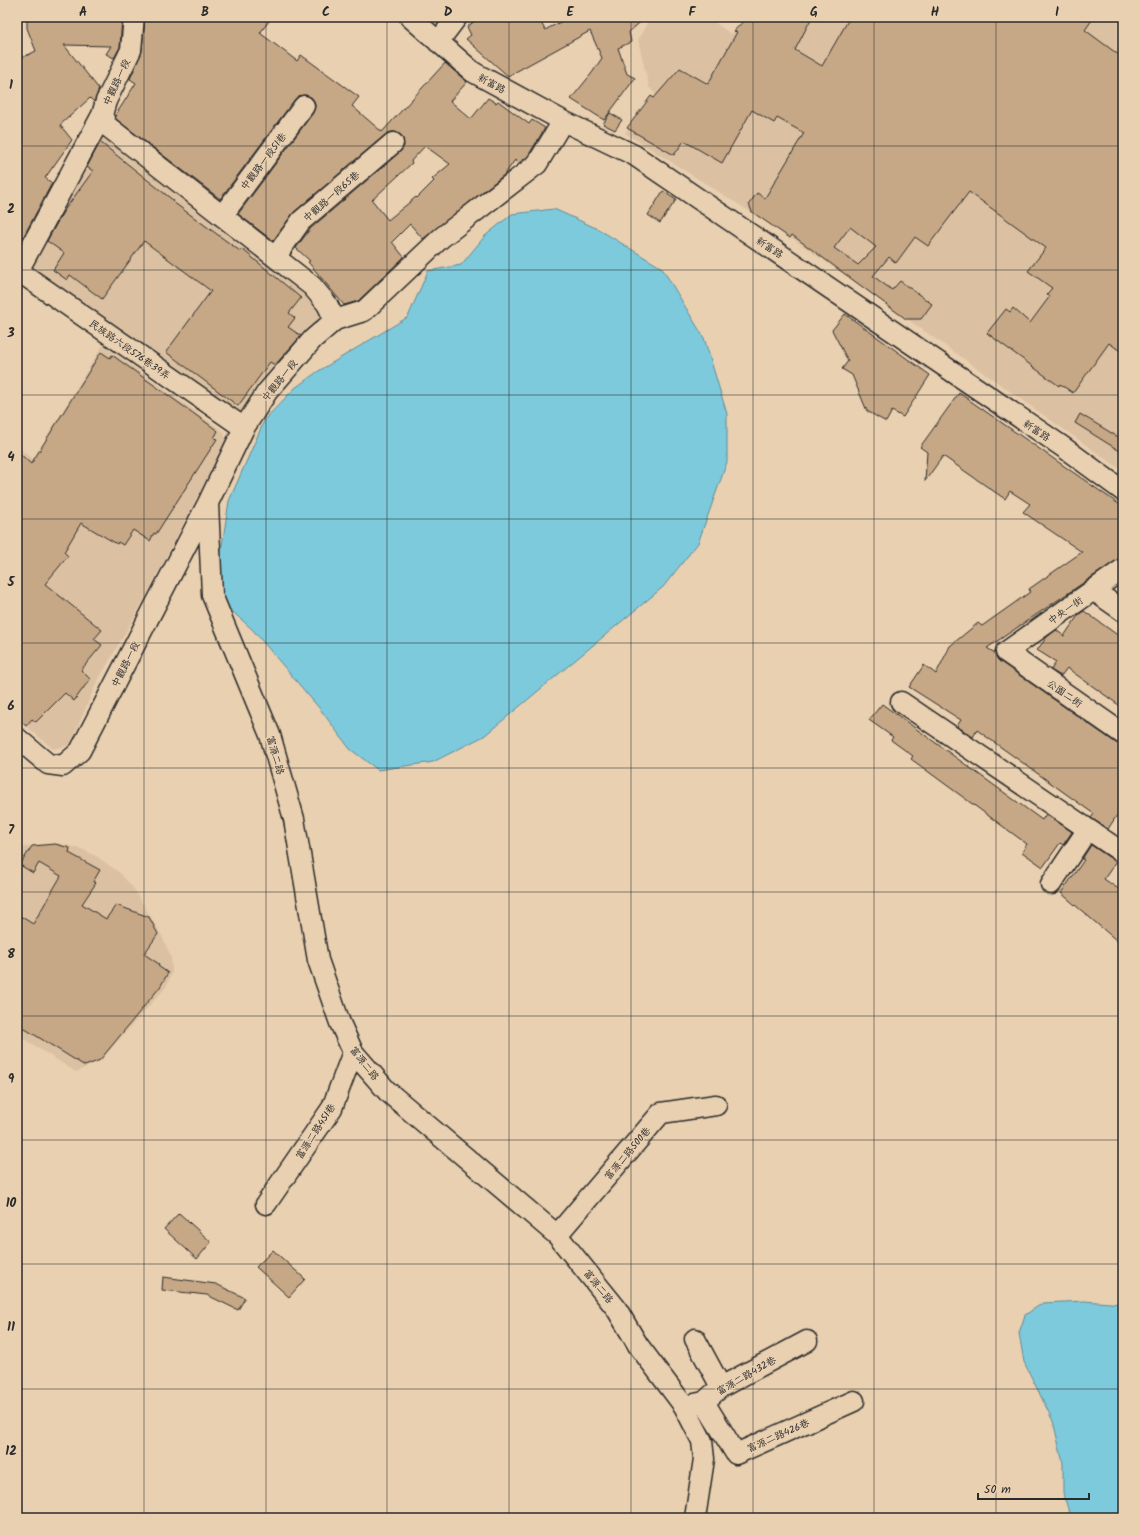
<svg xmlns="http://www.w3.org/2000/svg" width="1140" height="1535" viewBox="0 0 1140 1535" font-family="Kalam,'LXGW WenKai TC',sans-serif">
  <rect width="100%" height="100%" fill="#e9d0b1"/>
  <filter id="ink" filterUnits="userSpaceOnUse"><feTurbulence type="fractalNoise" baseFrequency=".025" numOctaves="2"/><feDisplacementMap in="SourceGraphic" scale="8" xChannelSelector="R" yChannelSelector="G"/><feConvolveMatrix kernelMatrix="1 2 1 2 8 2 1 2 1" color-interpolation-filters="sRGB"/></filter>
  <g filter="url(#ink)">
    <path fill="#dbc1a2" d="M650,17h57l24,17 16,-17h376v454l-331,-233 -167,-105 32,-37 -8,-9 -11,-47z
      M101,128l218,179 4,14 -75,89 -11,3 -209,-148z
      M103,345l121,87 2,9 -83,161 -47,82 -26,61 -17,4 -36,-31v-272l16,13z
      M56,843l23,5 19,9 23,17 13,15 28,47 9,21 1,15 -6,15 -66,74 -24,11 -59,-37v-187z"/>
    <path fill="#7ecadd" stroke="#5d8a96" d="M554,209l44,20 64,39 42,70 23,76v48l-29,81 -35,44 -179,149 -51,26 -55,8 -28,-21 -30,-40 -68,-80 -26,-23 -8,-35 11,-70 36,-82 30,-31 22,-16 91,-55 20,-46 33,-6 24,-29 27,-22z
      M1084,1301l39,3v214h-52l-8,-25v-30l-10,-42 -29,-59 -5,-29 6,-18 18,-12z"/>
    <path fill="#c7a886" stroke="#2b2b2b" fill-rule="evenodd" d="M27,17h95l-2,30 -6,11 -8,-4 5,-8 -47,-1 35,44 -5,13 -4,-4 -30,27 12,15 -27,38 7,5 -35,66v-179l3,-4 -3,-6 19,-9 -9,-23z
      M145,17h127l-12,16 37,28 4,-6 58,42 -7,9 30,26 63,-69 22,19 -17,19 21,18 17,-21 8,5 2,-2 31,23 3,-4 13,8 -17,28 -9,7 -4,-3 -10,14 -82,65 -13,-15 -18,18 12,15 -46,44 -14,4 -36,-43 2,-1 -14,-13 14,-19 90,-77 4,-6 -2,-10 -6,-4h-5l-5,2 -92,78 -21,29 -35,-27 75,-101 2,-6 -1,-6 -3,-4 -6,-2 -6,1 -4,3 -75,100 -104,-80 -1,-3 21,-33 -6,-4 12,-28zM425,146l25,18 -18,15 2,2 -17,17 -1,-1 -28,23 -16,-20 40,-37 -1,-2z
      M480,17h58l7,13 25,-13h76l-17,15 2,10 -13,6 9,26 8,4 -31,42 -33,-21 21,-26 10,-15 -12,-27 -82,45 -42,-37 5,-4 -4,-8z
      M747,17h65l-17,33 27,16 28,-49h244l-9,13 38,28v295l-14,-10 -36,50 -13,-9 -1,2 -72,-53 19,-24 4,3 3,-4 17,15 20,-27 -3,-2 5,-6 -24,-17 18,-23 -77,-56 -41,54 -13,-9 -19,26 -7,-6 -16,19 19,14 8,-9 32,23 -11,15h-15l-114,-84 -2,3 -38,-26 -3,-8 8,-11 8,5 39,-65 -27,-15 -3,5 -22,-13 -30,53 -38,-22 -10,14 -47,-27 24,-32 3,2 26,-30 28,16 29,-52 -3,-1zM850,227l26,20 -18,18 -24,-17z
      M610,113l12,7 -7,10 -12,-6z
      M100,142l74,59 -1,1 67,49 2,-2 59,49 -12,15 6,5 -7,9 13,9 -26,29 -5,-3 -32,44 -72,-54 45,-61 -67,-50 -42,58 -32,-24 -3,5 -14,-10 11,-17 -17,-12 16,-29 30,-41 -6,-4z
      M663,191l13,9 -16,23 -12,-8z
      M845,314l85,61 -27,42 -11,-6 -6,11 -19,-11 -15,-36 -10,-6 6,-8 -16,-31z
      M101,352l9,6 2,-3 106,76 -4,7 3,1 -61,95 -2,-1 -4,8 -17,-11 -10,15 -5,-3 -1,2 -36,-21 -17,29 4,4 -23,28 57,46 -8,9 8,6 -21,25 9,9 -16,22 -9,-8 -29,29 -4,-3 -6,7 -9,-8v-267l14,13z
      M959,393l164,114v49l-136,92 8,5 4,8 117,82 7,2v61l-15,23 -17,-11 3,-4 -117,-84 -4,7 -16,-11 4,-6 -52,-33 15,-22 12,9 14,-28 28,-23 4,3 48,-34 -1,-3 53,-37 -59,-40 7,-8 -20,-13 -5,8 -62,-43 -18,25 2,-29 -7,-5z
      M1080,414l43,26v13l-48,-30z
      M1084,611l39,28v69l-56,-40 -6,8 -10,-6 5,-8 -19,-12 10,-13 9,-7 8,6 15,-22z
      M882,704l160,116 4,-6 26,18 -9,13 -3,-2 -17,24 -21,-15 5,-8 -116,-85 2,-3 -22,-16 2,-3 -24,-17z
      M55,844l15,4 -1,5 31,17 -7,12 3,1 -14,21 24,15 10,-14 33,12 9,17 -14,20 15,10 -1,2 10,7 -8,14 -60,73 -15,6 -68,-42v-110l16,10 28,-48 -22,-13 -6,10 -13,-8 12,-19z
      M1091,845l25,17 -12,17 19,13v54l-62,-53 23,-33 -2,-1z
      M179,1213l32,29 -14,17 -33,-30z
      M273,1250l32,29 -16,18 -33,-30z
      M163,1277l53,7 29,14 -7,12 -31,-15 -45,-5z"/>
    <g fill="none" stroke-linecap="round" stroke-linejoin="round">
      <defs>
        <path id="minor" d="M410,17l63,55 90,49 71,34 429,292 60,44
          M438,42l19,-25
          M222,216l82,-110
          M276,256l25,-35 92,-78
          M17,270l227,158
          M18,271l84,-156
          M335,320l29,-9 77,-73 96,-74 26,-43
          M208,503l4,92 58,140 24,84 24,141 22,63 13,29 34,39 170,144 59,73 22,37 46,61 18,35 2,18 -9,59
          M1123,569l-117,83 117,82
          M1093,590l30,21
          M901,702l222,151
          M17,738l31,26 15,2 17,-15 128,-248 36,-75 23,-36 46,-53 22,-19 -8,-16 -15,-18 -205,-160 -5,-11 4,-14 25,-51 3,-33
          M1051,884l37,-55
          M266,1204l66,-96 21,-56
          M557,1235l104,-122 55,-8
          M695,1339l26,48
          M704,1402l32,52 118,-53
          M690,1405l14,-3 17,-15 86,-46"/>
      </defs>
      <use href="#minor" stroke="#2b2b2b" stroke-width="23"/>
      <use href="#minor" stroke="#e9d0b1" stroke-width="20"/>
    </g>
  </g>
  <path fill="none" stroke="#2b2b2b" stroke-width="1" stroke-opacity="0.55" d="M144,17v1501M266,17v1501M387,17v1501M509,17v1501M631,17v1501M753,17v1501M874,17v1501M996,17v1501M17,146h1106M17,270h1106M17,395h1106M17,519h1106M17,643h1106M17,768h1106M17,892h1106M17,1016h1106M17,1140h1106M17,1264h1106M17,1389h1106"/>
  <g text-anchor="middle" stroke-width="3" stroke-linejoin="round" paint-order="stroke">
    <g font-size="10" fill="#2b2b2b" stroke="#e9d0b1">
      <text transform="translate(116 82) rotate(-65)" y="4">中觀路一段</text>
      <text transform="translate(492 83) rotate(28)" y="4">新富路</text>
      <text transform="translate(263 161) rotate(-53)" y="4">中觀路一段51巷</text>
      <text transform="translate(331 196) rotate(-41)" y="4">中觀路一段65巷</text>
      <text transform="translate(770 247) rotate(34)" y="4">新富路</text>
      <text transform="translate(130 349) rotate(35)" y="4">民族路六段576巷39弄</text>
      <text transform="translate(279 380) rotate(-51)" y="4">中觀路一段</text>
      <text transform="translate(1037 430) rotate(34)" y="4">新富路</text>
      <text transform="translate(1065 610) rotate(-35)" y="4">中央一街</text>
      <text transform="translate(125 664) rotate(-63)" y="4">中觀路一段</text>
      <text transform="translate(1065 693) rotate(35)" y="4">公園二街</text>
      <text transform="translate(276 755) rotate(74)" y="4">富源二路</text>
      <text transform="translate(365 1063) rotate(52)" y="4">富源二路</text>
      <text transform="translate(315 1131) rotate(-57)" y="4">富源二路451巷</text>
      <text transform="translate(627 1153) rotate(-50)" y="4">富源二路500巷</text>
      <text transform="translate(599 1286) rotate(51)" y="4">富源二路</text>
      <text transform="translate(746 1375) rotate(-30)" y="4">富源二路432巷</text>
      <text transform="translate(778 1435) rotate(-24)" y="4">富源二路426巷</text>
    </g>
  </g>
  <rect width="1140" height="1535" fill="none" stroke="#e9d0b1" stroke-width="44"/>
  <path d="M978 1493v6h111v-6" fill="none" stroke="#2b2b2b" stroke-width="2"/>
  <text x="984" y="1493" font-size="12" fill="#2b2b2b" stroke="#e9d0b1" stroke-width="3" paint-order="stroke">50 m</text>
  <rect x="22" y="22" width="1096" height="1491" fill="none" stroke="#2b2b2b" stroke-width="1.5"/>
  <g font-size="13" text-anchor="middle" font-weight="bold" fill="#2b2b2b">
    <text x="83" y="16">A</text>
    <text x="205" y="16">B</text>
    <text x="326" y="16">C</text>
    <text x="448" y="16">D</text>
    <text x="570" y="16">E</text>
    <text x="692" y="16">F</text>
    <text x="814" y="16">G</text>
    <text x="935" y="16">H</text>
    <text x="1057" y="16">I</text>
    <text x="11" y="89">1</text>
    <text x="11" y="213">2</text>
    <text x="11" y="337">3</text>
    <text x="11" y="461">4</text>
    <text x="11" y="586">5</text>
    <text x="11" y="710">6</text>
    <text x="11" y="834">7</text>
    <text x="11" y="958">8</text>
    <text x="11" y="1083">9</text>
    <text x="11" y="1207">10</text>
    <text x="11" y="1331">11</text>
    <text x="11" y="1455">12</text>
  </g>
</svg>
